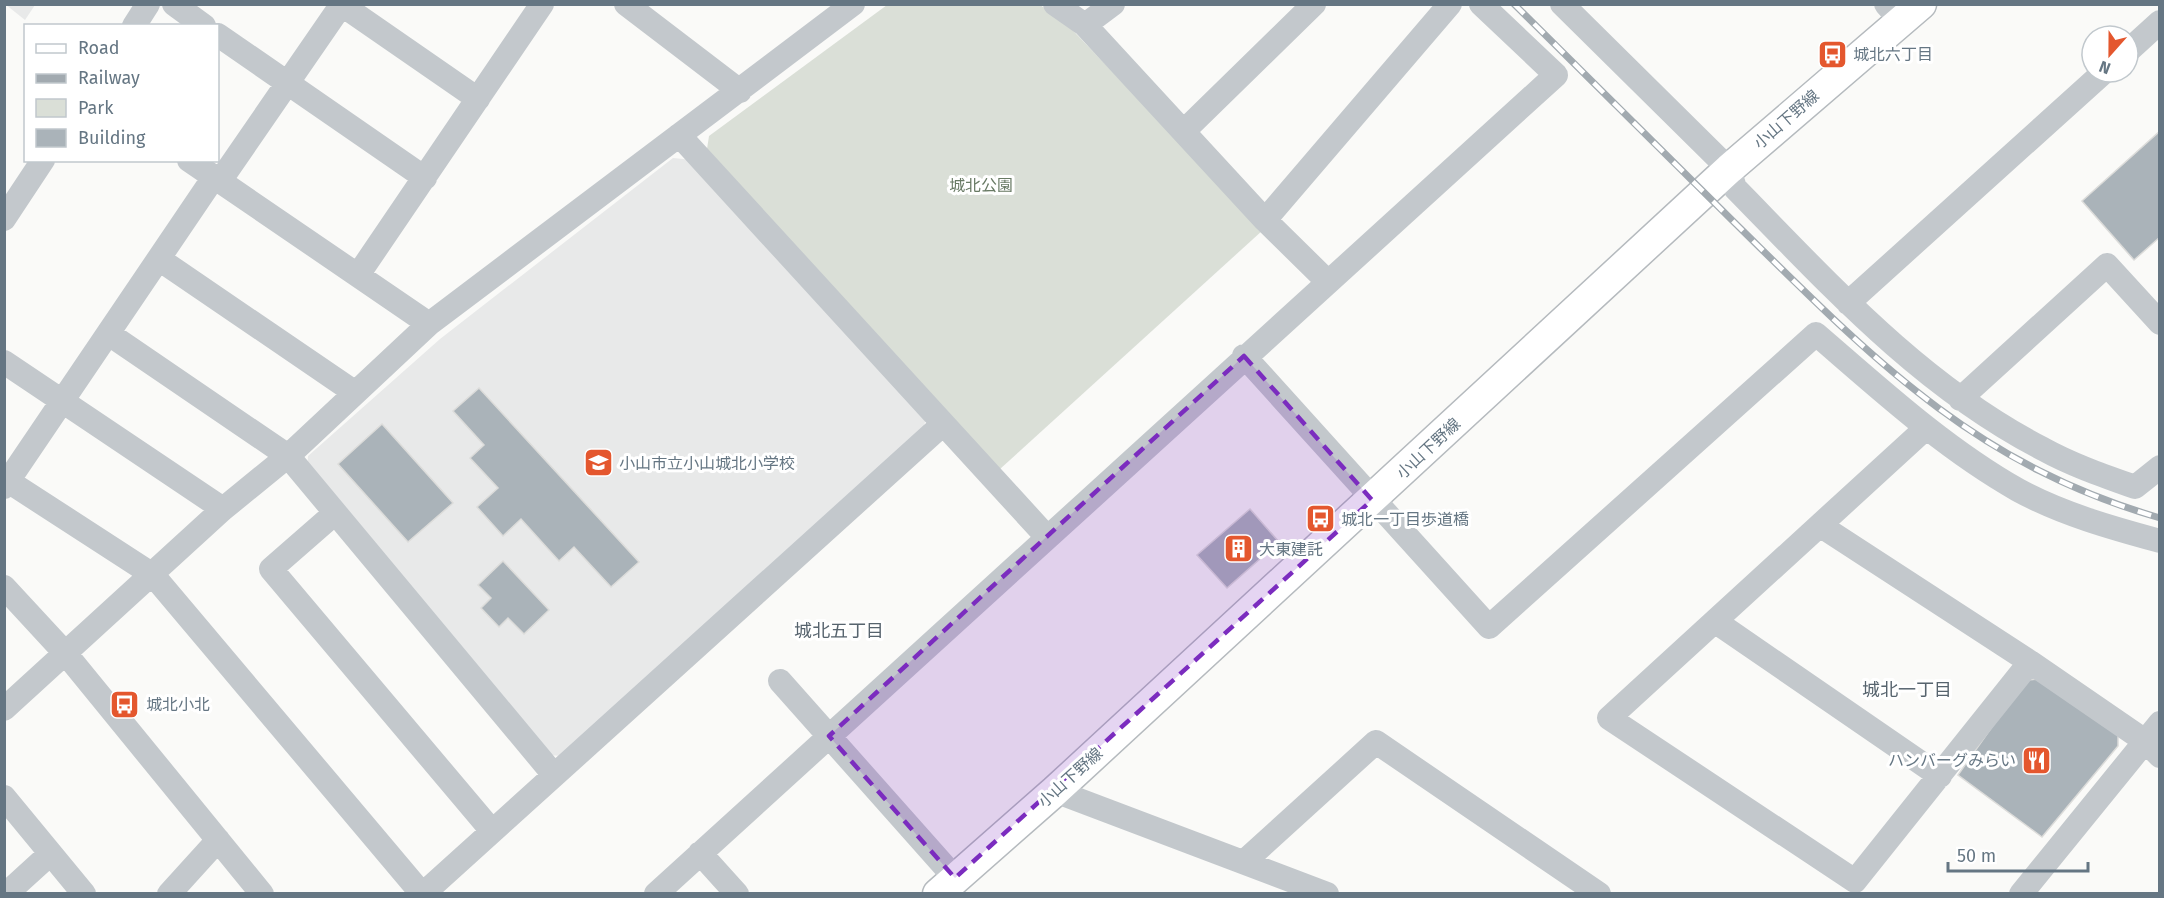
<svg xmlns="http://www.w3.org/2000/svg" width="2164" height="898" viewBox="0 0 2164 898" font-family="'Fira Sans','Noto Sans JP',sans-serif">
  <rect width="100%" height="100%" fill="#fafaf8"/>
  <path fill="#e8e9e9" d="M5,4h30v1l-10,15z
    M673,158l20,2 233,257 -3,14 -361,325 -14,-1 -241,-285 1,-14 132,-117z"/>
  <path fill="#dadfd7" d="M887,5h153l23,15 200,210 -263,239 -293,-320 2,-13z"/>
  <path fill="#aab3b9" stroke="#dcdcda" stroke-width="1.5" d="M2160,131v106l-26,23 -52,-59z
    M479,388l160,174 -28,25 -37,-40 -15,14 -38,-42 -18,17 -26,-29 21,-19 -28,-30 14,-13 -31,-34z
    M382,424l71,79 -45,39 -70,-78z
    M1250,509l29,33 -52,46 -30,-33z
    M503,561l46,49 -25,24 -16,-16 -9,9 -18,-19 10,-10 -13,-13z
    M2042,679l76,52v15l-76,91 -84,-62 67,-95z"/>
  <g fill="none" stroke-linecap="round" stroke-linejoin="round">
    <defs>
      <path id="major" d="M938,894l117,-103 674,-622 192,-165"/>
    </defs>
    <use href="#major" stroke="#b5babe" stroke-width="33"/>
    <path stroke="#c3c8cc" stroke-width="24" d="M174,4l30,22
      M626,4l114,87
      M1055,4l30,21 180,195 62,61
      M1562,4l167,165 6,19c95,97 186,198 308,261 29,16 61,27 92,38l25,-20
      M1886,4l16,18
      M342,5l136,94
      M1085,25l28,-21
      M134,26l14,-22
      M218,35l207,143
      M2128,51l32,-29
      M1184,131l130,-127
      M679,135l368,402
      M189,160l240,164
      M220,181l122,-177
      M4,219l39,-59
      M1265,220l185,-216
      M159,259l195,133
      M358,275l184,-271
      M1848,303l256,-231
      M109,334l179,122 266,319
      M1244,356l245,271 327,-293c65,56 128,114 202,156 44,24 94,38 142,51
      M4,362l219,147
      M1960,399l147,-134 53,58
      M1926,428l-317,290 246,163 175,-219
      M8,481l145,94 269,319
      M4,487l210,-310
      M334,514l-63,55 221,262
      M1821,526l209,136 115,79 15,15
      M4,587l62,67 196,240
      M1716,622l224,154
      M780,681l175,197
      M4,709l219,-200 65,-53 141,-132 424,-320
      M1055,791l272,103
      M4,797l80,97
      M700,853l37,41
      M1245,861l131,-119 223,152
      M6,894l44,-40
      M169,894l49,-54
      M423,894l520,-470
      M656,894l900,-819 -75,-71
      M2021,894l139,-171"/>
    <use href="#major" stroke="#fff" stroke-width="30"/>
    <defs>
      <path id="rail" d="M1514,4c76,75 151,150 226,224 133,131 234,236 420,290"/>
    </defs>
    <use href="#rail" stroke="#a2aab0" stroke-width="7"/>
    <use href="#rail" stroke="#fff" stroke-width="4.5" stroke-dasharray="14" stroke-linecap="butt"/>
  </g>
  <path fill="#7b2cbf" fill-opacity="0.2" stroke="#7b2cbf" stroke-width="4.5" stroke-dasharray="12 8" stroke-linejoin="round" d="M1244,356l128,144 -417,378 -126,-142z"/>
  <defs>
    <symbol id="bus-square" viewBox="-11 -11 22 22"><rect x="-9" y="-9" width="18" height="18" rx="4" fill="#e4572e" stroke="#fff"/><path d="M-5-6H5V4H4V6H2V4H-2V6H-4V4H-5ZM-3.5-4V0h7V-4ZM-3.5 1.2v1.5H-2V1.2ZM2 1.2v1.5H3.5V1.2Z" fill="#fff"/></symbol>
    <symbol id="school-square" viewBox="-11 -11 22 22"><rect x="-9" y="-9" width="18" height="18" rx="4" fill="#e4572e" stroke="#fff"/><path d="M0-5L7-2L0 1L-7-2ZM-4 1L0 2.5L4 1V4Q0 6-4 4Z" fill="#fff"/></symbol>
    <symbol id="building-square" viewBox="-11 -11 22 22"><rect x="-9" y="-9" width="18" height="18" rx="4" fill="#e4572e" stroke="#fff"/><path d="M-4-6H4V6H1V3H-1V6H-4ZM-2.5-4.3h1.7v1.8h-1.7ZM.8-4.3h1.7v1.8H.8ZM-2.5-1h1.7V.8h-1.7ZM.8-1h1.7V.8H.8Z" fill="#fff"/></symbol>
    <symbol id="restaurant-square" viewBox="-11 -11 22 22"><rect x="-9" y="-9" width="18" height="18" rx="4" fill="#e4572e" stroke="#fff"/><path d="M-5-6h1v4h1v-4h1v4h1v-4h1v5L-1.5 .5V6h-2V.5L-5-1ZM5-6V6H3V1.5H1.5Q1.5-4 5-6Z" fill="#fff"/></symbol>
  </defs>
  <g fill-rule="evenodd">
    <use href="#bus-square" x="1816" y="38" width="33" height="33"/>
    <use href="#school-square" x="582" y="446" width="33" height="33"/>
    <use href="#bus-square" x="1304" y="502" width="33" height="33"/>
    <use href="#building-square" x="1222" y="532" width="33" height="33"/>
    <use href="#bus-square" x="108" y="688" width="33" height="33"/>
    <use href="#restaurant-square" x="2020" y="744" width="33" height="33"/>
  </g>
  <g text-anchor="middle" stroke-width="6" stroke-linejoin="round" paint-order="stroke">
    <g font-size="16" fill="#657683" stroke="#fff" text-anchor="start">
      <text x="1853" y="60">城北六丁目</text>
      <text x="619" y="469">小山市立小山城北小学校</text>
      <text x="1341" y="525">城北一丁目歩道橋</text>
      <text x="1259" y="555">大東建託</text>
      <text x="146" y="710">城北小北</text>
      <text x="2016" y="766" text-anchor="end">ハンバーグみらい</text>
    </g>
    <g font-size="16" fill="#657683" stroke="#fff">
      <text transform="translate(1786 119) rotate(-41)" y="6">小山下野線</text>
      <text transform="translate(1428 448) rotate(-43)" y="6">小山下野線</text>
      <text transform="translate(1070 777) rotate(-42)" y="6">小山下野線</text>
    </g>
    <g font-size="16" fill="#687a64" stroke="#fff">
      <text x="981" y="191">城北公園</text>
    </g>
    <g font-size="18" fill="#57646e" stroke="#fff">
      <text x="839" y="637">城北五丁目</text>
      <text x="1907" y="696">城北一丁目</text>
    </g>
  </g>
  <rect width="2164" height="898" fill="none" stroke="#657683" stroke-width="12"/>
  <rect x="24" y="24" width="195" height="138" fill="#ffffff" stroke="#c1c8cd" stroke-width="1.5"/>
  <rect x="36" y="44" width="30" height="9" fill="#ffffff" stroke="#c1c8cd" stroke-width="1.5"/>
  <text x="78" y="54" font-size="18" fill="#657683">Road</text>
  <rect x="36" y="74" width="30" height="9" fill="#a2aab0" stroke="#c1c8cd" stroke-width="1.5"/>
  <text x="78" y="84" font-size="18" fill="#657683">Railway</text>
  <rect x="36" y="99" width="30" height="18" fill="#dadfd7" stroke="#c1c8cd" stroke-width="1.5"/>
  <text x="78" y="114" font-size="18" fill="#657683">Park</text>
  <rect x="36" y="129" width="30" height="18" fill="#aab3b9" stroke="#c1c8cd" stroke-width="1.5"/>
  <text x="78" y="144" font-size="18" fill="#657683">Building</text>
  <g transform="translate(2110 54) rotate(201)"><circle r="28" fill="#ffffff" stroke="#c1c8cd" stroke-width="1.5"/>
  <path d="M0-4.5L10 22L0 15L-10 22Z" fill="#e4572e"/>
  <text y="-9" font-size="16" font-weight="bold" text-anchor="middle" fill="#657683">N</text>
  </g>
  <path d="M1948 862v9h140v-9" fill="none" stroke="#657683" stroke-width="3"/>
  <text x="1957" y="862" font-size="18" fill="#657683" stroke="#ffffff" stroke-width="4.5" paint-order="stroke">50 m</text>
</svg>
